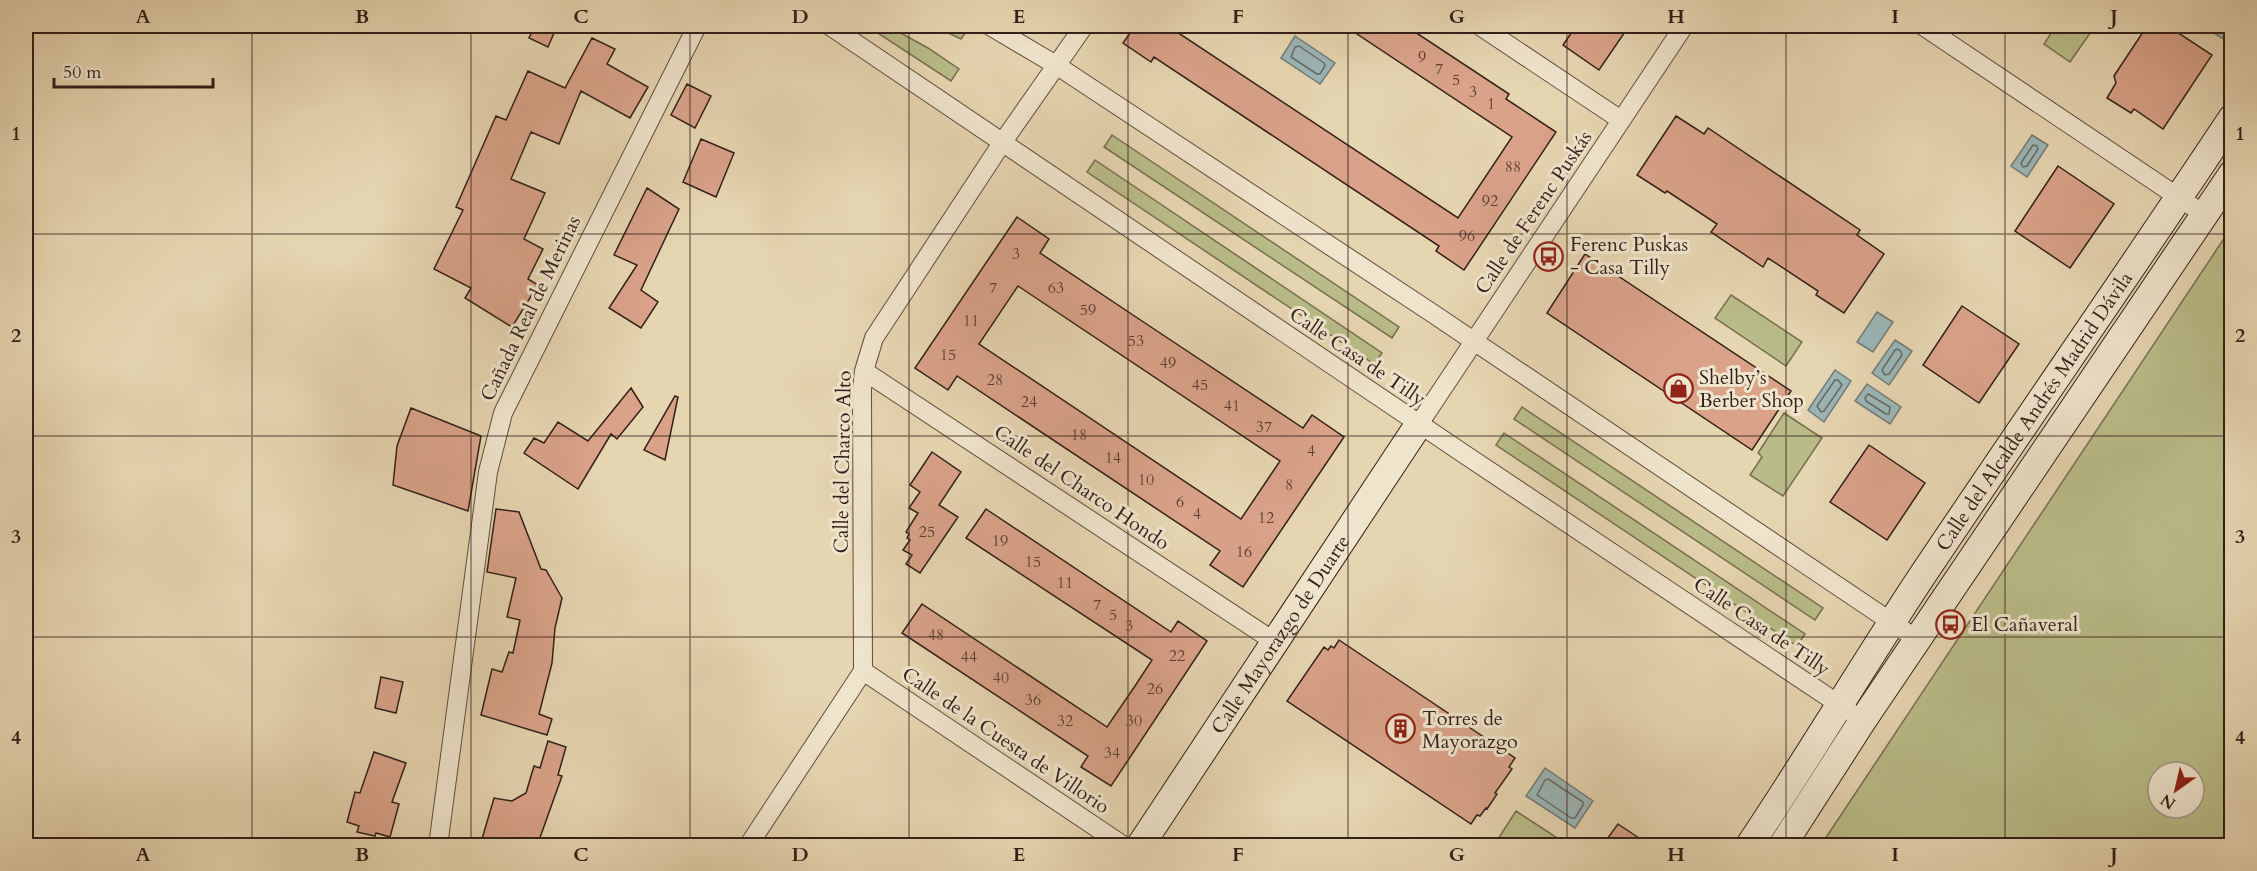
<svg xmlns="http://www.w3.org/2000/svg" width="2257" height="871" viewBox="0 0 2257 871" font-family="Cardo,serif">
  <rect width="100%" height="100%" fill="#e6d5b1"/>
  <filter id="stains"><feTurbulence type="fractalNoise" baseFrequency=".00333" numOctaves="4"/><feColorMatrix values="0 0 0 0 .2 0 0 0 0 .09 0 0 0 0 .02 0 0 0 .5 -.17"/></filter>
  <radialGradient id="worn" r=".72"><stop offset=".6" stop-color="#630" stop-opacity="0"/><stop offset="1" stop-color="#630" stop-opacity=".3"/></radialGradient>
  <path fill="#b9bc88" stroke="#766e50" stroke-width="1.5" fill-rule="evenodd" d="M867,26h21l40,22 31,21 -8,12z
    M934,26h19l12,7 -4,6z
    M2056,26h39l-25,36 -26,-18z
    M1112,135l287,192 -7,11 -288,-191z
    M1095,160l287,193 -8,11 -287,-192z
    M2231,228v617h-410zM2158,772h36v36h-36z
    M1731,295l71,47 -16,24 -71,-48z
    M1522,407l301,201 -8,12 -301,-201z
    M1784,413l38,25 -39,58 -33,-21 12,-18 -4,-4z
    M1504,433l301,201 -8,12 -301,-201z
    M1516,811l52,34h-60l-10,-6z"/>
  <path fill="#9bb6b7" stroke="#717a77" stroke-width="1.5" d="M2203,26h28v18z
    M1295,36l40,27 -15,21 -39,-26z
    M2032,135l16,10 -21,32 -16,-11z
    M1877,312l16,10 -20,30 -16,-10z
    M1895,340l17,11 -23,34 -17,-12z
    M1835,370l16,11 -27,41 -16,-12z
    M1867,384l34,23 -11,17 -35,-23z
    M1545,768l48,33 -18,27 -49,-32z"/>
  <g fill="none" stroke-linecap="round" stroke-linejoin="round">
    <path stroke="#666a68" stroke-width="1.5" d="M1299,46l25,17 1,3 -5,8h-3l-26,-17 4,-10z
      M2033,145l4,1 1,3 -11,17 -4,1 -2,-4z
      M1898,349l3,3 1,3 -13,19 -4,1 -3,-5 13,-20z
      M1838,380l4,5 -18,26 -3,1 -4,-6 18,-26z
      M1868,394l22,13 -1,7h-3l-20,-13 -1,-3z
      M1548,779l35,23v3l-8,13h-4l-34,-23 8,-15z"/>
  </g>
  <path fill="#d9a289" stroke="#321f18" stroke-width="1.5" fill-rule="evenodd" d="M535,26h22l-9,21 -19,-9z
    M1135,26h33l290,192 54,-81 -167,-111h61l103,68 -3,5 50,33 -92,138 -28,-19 3,-5 -285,-189 -3,5 -28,-19z
    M1576,26h53l-30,44 -36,-25z
    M2147,26h12l13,7 5,-1 35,23 -49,74 -29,-20 -3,4 -24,-15 9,-15 -2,-7z
    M592,38l23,11 -8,15 41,23 -18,31 -49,-27 -22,53 -28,-12 -20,47 34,14 -21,46 19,10 -15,30 10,6 -26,42 -47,-29 6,-10 -37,-19 29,-59 -7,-3 40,-91 10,4 22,-49 37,17z
    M687,84l24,12 -16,32 -24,-13z
    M1676,116l28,18 4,-6 152,102 -3,5 27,19 -40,59 -28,-18 2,-4 -50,-33 -5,9 -52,-35 6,-8 -50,-33 -2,2 -28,-18z
    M701,139l33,14 -18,44 -33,-15z
    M2058,166l56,38 -44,64 -55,-37z
    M647,188l32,21 -38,81 17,12 -17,26 -32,-20 28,-43 -23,-10z
    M1017,217l32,22 -9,14 99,66 164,109 9,-13 32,22 -101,150 -33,-22 10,-14 -263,-175 -9,14 -33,-22zM1018,286l262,175 -39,58 -262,-175z
    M1585,254l206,137 -39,59 -205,-137z
    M1962,306l57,38 -40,59 -56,-38z
    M631,388l12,19 -26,32 -6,-5 -33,55 -54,-36 10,-15 10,5 14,-21 30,19z
    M675,396l3,1 -13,63 -21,-10z
    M411,408l70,28 -13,75 -75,-26 4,-39z
    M1869,445l56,38 -38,57 -57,-38z
    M932,452l29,20 -22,33 19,12 -38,56 -14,-9 6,-9 -9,-5 7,-10 -3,-2 2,-4 -3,-2 12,-19 -9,-5 11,-16 -10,-7z
    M496,509l23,3 22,57 5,1 16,28 -7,30 -3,35 -13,51 13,5 -5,16 -66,-20 11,-46 10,3 7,-20 4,1 7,-33 -13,-3 9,-39 -29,-6z
    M986,509l185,123 7,-11 29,20 -96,145 -30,-19 7,-11 -186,-123 20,-29 185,123 28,-41 17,-26 -186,-122z
    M1339,640l176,118 -6,9 3,2 -17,24 2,1 -10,15 -1,-1 -6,8 -3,-1 -6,9 -184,-123 37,-54 4,3 3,-4 3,2z
    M381,677l22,5 -7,31 -21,-5z
    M548,741l18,6 -8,28 4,1 -25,70h-22l-33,-7 12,-41 18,3 14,-8 8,-27 6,2z
    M374,752l32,11 -14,39 7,2 -9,33 -14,-4 -1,3 -18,-4 2,-6 -12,-4 8,-30 5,1z
    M1618,824l33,22h-49z"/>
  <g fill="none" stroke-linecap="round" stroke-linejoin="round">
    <defs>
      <path id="street" d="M830,26l634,428 385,257
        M990,26l66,39 373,246 489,329
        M1480,26l141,94
        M1923,26l282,189
        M864,371l411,271
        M1419,424l265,-398
        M863,671l261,175
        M438,846l50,-374 15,-59 194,-387
        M748,846l115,-175 -1,-282 2,-18 10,-33 128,-195 82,-117"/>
      <g id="secondary">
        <path id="s1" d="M1140,846l279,-422"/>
        <path id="s2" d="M1749,846c59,-88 113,-179 171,-267 103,-154 209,-306 312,-461"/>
        <path d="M1782,846l81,-126 369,-546"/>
      </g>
    </defs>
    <use href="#street" stroke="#5f4c3e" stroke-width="20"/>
    <use href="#secondary" stroke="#321f18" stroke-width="29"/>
    <use href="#street" stroke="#efe4cc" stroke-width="18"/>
    <use href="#secondary" stroke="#efe4cc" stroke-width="27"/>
  </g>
  <path fill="none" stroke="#321f18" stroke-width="1.5" stroke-opacity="0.55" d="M252,26v820M471,26v820M690,26v820M909,26v820M1128,26v820M1348,26v820M1567,26v820M1786,26v820M2005,26v820M26,234h2206M26,436h2206M26,637h2206"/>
  <defs>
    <symbol id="bus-ring" viewBox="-11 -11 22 22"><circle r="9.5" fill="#efe4cc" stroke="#8f2418" stroke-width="1.5"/><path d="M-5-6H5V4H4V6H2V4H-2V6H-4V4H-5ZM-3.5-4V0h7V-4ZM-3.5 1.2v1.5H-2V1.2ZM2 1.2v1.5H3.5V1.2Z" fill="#8f2418"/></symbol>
    <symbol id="shop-ring" viewBox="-11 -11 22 22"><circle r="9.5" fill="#efe4cc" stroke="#8f2418" stroke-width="1.5"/><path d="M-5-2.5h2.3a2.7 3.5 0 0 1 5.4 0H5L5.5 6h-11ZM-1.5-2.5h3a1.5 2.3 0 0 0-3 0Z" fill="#8f2418"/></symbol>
    <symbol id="building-ring" viewBox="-11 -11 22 22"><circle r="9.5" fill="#efe4cc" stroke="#8f2418" stroke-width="1.5"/><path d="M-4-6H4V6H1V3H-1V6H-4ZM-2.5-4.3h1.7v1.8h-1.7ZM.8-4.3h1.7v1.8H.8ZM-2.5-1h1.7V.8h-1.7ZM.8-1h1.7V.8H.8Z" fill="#8f2418"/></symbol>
  </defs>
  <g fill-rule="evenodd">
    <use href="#bus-ring" x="1532" y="240" width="33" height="33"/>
    <use href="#shop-ring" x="1662" y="372" width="33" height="33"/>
    <use href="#bus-ring" x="1934" y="608" width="33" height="33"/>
    <use href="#building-ring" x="1384" y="712" width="33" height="33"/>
  </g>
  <g text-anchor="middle" stroke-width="6" stroke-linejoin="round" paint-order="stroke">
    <g font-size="16" fill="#5c4034">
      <text x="1422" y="62">9</text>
      <text x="1439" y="74">7</text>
      <text x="1456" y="85">5</text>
      <text x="1473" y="97">3</text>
      <text x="1491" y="109">1</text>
      <text x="1513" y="172">88</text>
      <text x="1490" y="206">92</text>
      <text x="1467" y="241">96</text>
      <text x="1016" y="259">3</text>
      <text x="993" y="293">7</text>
      <text x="1056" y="293">63</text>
      <text x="1088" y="315">59</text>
      <text x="971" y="326">11</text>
      <text x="1136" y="346">53</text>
      <text x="948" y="360">15</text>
      <text x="1168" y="368">49</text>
      <text x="995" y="385">28</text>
      <text x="1200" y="390">45</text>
      <text x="1029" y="407">24</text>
      <text x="1232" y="411">41</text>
      <text x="1264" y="432">37</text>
      <text x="1079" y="440">18</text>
      <text x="1311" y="456">4</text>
      <text x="1113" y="463">14</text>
      <text x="1146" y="485">10</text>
      <text x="1289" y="490">8</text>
      <text x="1180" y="507">6</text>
      <text x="1197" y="519">4</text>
      <text x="1266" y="523">12</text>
      <text x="927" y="537">25</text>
      <text x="1000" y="546">19</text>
      <text x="1244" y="557">16</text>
      <text x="1033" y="567">15</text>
      <text x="1065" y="588">11</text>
      <text x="1097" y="610">7</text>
      <text x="1113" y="620">5</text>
      <text x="1129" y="631">3</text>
      <text x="936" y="640">48</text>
      <text x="1177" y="661">22</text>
      <text x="969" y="662">44</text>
      <text x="1001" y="683">40</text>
      <text x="1155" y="694">26</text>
      <text x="1033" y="705">36</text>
      <text x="1065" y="726">32</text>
      <text x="1134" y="726">30</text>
      <text x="1112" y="758">34</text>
    </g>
    <g font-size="20" fill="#321f18" stroke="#efe4cc">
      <text transform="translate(1533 212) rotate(-56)" y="7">Calle de Ferenc Puskás</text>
      <text transform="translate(530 308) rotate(-64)" y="7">Cañada Real de Merinas</text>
      <text transform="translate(1358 356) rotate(34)" y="7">Calle Casa de Tilly</text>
      <text dy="7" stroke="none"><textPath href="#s2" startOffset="520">Calle del Alcalde Andrés Madrid Dávila</textPath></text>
      <text transform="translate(842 462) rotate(-89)" y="7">Calle del Charco Alto</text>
      <text transform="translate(1082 487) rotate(34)" y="7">Calle del Charco Hondo</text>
      <text transform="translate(1762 626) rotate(34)" y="7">Calle Casa de Tilly</text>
      <text dy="7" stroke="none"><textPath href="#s1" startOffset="254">Calle Mayorazgo de Duarte</textPath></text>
      <text transform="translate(1006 740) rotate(34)" y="7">Calle de la Cuesta de Villorio</text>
    </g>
    <g font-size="20" fill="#321f18" stroke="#efe4cc" text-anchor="start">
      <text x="1570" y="251">Ferenc Puskas<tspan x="1570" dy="23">- Casa Tilly</tspan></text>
      <text x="1699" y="384">Shelby’s<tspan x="1699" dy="23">Berber Shop</tspan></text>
      <text x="1971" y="631">El Cañaveral</text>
      <text x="1422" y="725">Torres de<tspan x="1422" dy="23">Mayorazgo</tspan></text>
    </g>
  </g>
  <rect width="2257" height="871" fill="none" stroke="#e6d5b1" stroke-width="66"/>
  <g transform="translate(2176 790) rotate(214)"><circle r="28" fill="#efe4cc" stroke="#a39584" stroke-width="1.5"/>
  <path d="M0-4.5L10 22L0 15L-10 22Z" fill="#8f2418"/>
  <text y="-9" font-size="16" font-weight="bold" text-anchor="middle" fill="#321f18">N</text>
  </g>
  <path d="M54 78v9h159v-9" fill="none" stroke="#321f18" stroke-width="3"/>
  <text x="63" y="78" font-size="18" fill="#321f18" stroke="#efe4cc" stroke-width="4.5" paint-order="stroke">50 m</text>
  <rect x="33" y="33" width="2191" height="805" fill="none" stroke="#321f18" stroke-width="2"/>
  <g font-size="20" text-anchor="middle" font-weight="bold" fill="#321f18">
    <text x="143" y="23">A</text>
    <text x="362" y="23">B</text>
    <text x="581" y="23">C</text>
    <text x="800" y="23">D</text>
    <text x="1019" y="23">E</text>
    <text x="1238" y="23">F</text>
    <text x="1457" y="23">G</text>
    <text x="1676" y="23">H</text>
    <text x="1895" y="23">I</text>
    <text x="2114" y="23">J</text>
    <text x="16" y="140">1</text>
    <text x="2240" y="140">1</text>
    <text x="16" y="342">2</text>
    <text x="2240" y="342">2</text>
    <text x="16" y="543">3</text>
    <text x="2240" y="543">3</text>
    <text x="16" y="744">4</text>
    <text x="2240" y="744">4</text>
    <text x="143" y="861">A</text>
    <text x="362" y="861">B</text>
    <text x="581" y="861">C</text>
    <text x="800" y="861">D</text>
    <text x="1019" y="861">E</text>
    <text x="1238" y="861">F</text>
    <text x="1457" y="861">G</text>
    <text x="1676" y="861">H</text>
    <text x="1895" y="861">I</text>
    <text x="2114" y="861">J</text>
  </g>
  <rect width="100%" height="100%" filter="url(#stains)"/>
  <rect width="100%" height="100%" fill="url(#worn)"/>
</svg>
